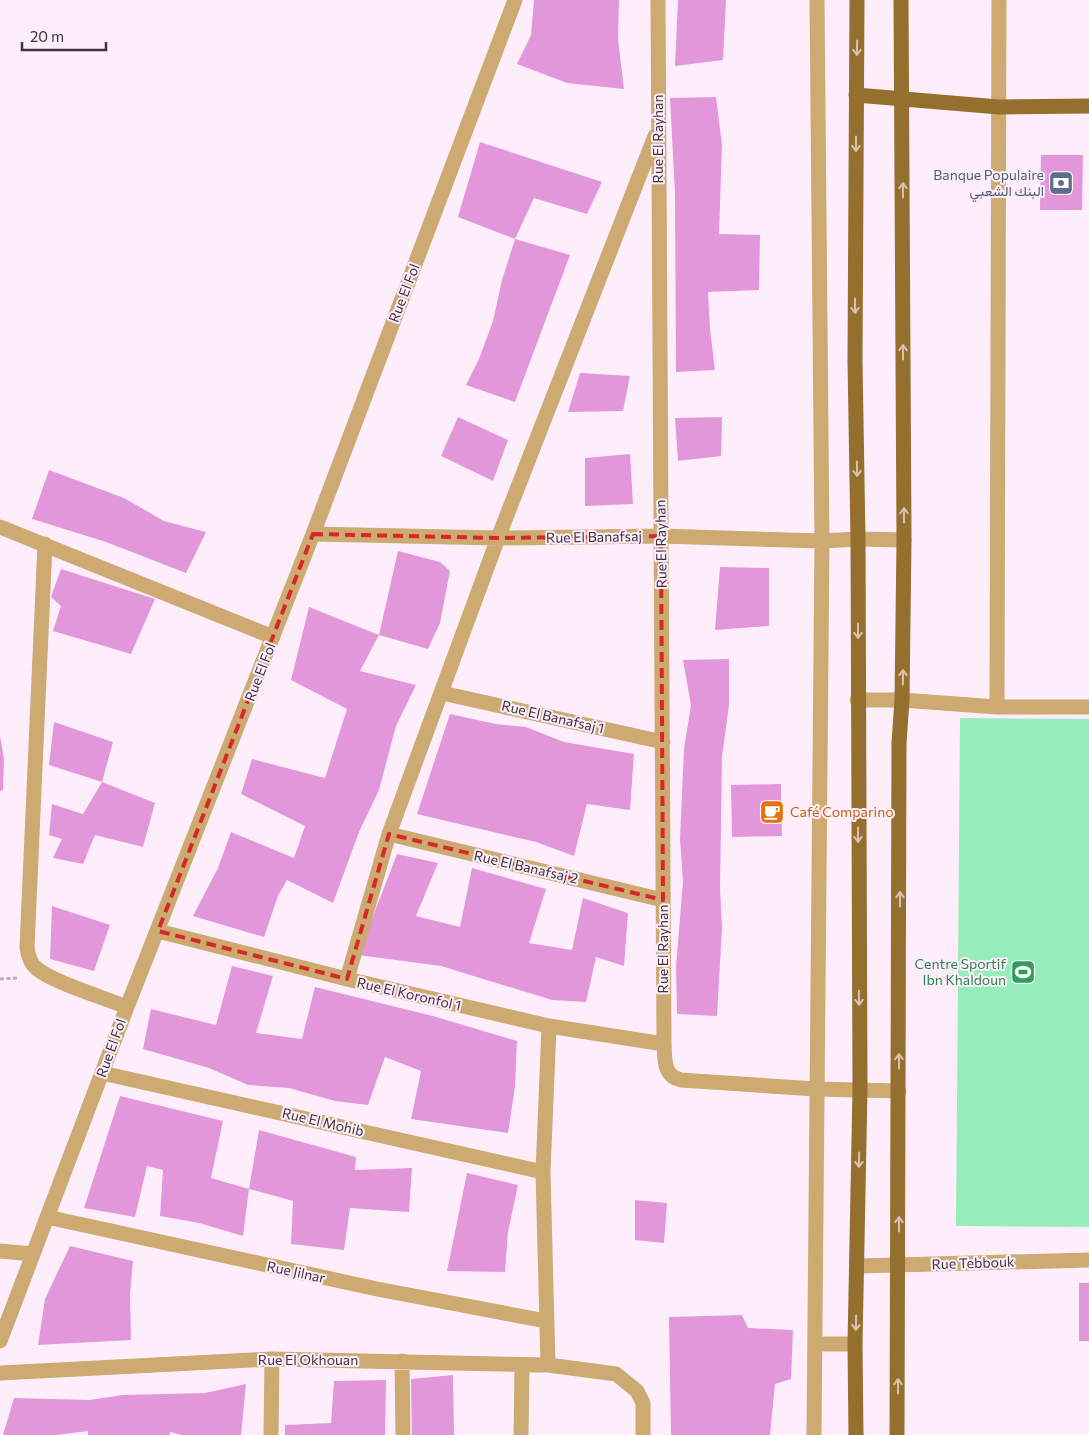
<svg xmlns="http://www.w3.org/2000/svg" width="1089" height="1435" viewBox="0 0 1089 1435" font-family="Commissioner,Vazirmatn,sans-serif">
  <rect width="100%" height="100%" fill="#feeefc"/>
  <path fill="#97edb9" d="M960,718l129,1v508l-133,-1z"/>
  <path fill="#e297db" d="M534,0h85l-1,39 6,50 -57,-6 -50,-19 14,-29z
    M678,0h48l-3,60 -48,6z
    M716,97l6,48 -3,89 41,1 -1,55 -51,2 2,37 5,41 -39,2 -1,-179 -5,-95z
    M480,142l122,40 -15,32 -53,-16 -19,41 -57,-22z
    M1041,155h42l-1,55h-42z
    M515,239l55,16 -55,147 -49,-17 13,-26 14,-38 9,-41z
    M580,373l50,3 -7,35 -55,1z
    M458,417l50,23 -15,41 -52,-25z
    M722,417l-1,39 -43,5 -3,-43z
    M630,454l3,50 -48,2v-48z
    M49,470l75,28 40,23 42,11 -20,41 -80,-31 -74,-23z
    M398,551l42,11 10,9 -10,52 -12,26 -49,-14 -19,36 56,14 -20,41 -17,64 -20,42 -26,71 -46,-23 -9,16 -14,41 -71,-21 25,-48 13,-36 63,26 11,-32 -64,-32 11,-35 73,19 22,-69 -56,-29 18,-73 70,28z
    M720,567l49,1v58l-54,4z
    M61,569l94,30 -24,55 -78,-23 8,-25 -10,-9z
    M729,659v46l-7,52 -2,131 2,40 -5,88 -40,-2 -1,-47 7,-86 -3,-42 4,-90 7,-44 -8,-45z
    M450,714l46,10 30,3 38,15 70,12 -4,56 -43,-6 -13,52 -38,-14 -119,-28z
    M54,722l59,20 -11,40 -53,-17z
    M0,736l4,23 -1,31 -3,1z
    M102,782l53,21 -12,44 -48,-12 -12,29 -30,-6 9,-19 -13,-4 3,-31 31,10z
    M781,784l1,52 -50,1 -1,-52z
    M397,854l41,9 -22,53 44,11 12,-59 74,21 -17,54 43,7 11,-52 45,15 -4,53 -28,-9 -10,45 -34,-2 -111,-34 -83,-11z
    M52,906l58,19 -16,46 -44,-12z
    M232,966l41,10 -17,57 46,6 13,-52 118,29 84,25 -2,46 -7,46 -97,-14 10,-48 -36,-14 -17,48 -33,-4 -46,-13 -41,-3 -39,-17 -66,-19 8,-40 65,16z
    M120,1096l103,25 -12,57 38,11 10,-59 97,27 -1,13 57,-2 -3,44 -59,-4 -6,42 -53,-6 2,-43 -44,-12 -6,47 -44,-13 -39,-7 3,-46 -16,-4 -12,51 -51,-9z
    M467,1173l51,12 -10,47 -3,40 -58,-1z
    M635,1200l32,3 -3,40 -29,-3z
    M70,1246l63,15 -3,34 1,45 -93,5 7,-46z
    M1079,1283h10v58h-10z
    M742,1315l6,13 45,2 -2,49 -16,5 -5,51h-99l-2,-118z
    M453,1375l1,60h-42l-1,-56z
    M386,1380l-1,55h-100v-10l46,-2 3,-42z
    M246,1384l-5,51h-59l-12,-3v3h-82v-4l-32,4h-53l11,-37 76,2 32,-5 83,-2z"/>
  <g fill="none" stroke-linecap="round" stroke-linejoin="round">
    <path stroke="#bbadb9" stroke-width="3" stroke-dasharray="4 2.5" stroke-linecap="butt" d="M0,979l17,-1"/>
    <path stroke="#cdaa72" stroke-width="15" d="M658,0l6,1044c1,15 -1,32 17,36l135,9 83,2
      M0,527l273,110
      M313,534l185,4 163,-2 161,5 36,-2 46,1
      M45,544l-18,403c1,8 3,16 9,21 16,14 69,30 91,39
      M442,693l221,49
      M857,700h45l95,7h92
      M997,707l2,-707
      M389,834l274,66
      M158,931l189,48 202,47 115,18
      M347,979l42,-145 109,-296 157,-402
      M102,1073l441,99
      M47,1217l330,72 169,32
      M0,1251l33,3
      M857,1266l232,-6
      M0,1341l127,-334 186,-473 202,-534
      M815,1344h40
      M402,1361l1,74
      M548,1365l-5,-193 6,-146
      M0,1373l272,-14 276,6 68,9 21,17 6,12v32
      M271,1435l1,-76
      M521,1435l1,-69
      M814,1435l8,-894 -5,-541"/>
    <path stroke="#956f2e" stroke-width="15" d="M856,95l143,12 90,-1
      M856,1435l-1,-91 5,-255 -2,-550 -3,-178 2,-361
      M897,1435l2,-692 3,-43 2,-160 -3,-540"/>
  </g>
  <defs><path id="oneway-shaft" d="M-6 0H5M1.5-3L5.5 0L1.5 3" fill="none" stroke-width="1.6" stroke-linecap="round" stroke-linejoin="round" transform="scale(1.25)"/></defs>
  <g stroke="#d9c2b4">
    <use href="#oneway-shaft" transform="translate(857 48) rotate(91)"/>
    <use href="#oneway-shaft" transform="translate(856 144) rotate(90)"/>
    <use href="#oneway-shaft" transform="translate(903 190) rotate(-90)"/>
    <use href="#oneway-shaft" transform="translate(855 306) rotate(90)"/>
    <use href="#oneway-shaft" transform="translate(903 352) rotate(-90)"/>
    <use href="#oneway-shaft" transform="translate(857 469) rotate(89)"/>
    <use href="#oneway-shaft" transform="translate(904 515) rotate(-90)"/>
    <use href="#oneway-shaft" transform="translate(858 631) rotate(90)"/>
    <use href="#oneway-shaft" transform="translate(903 677) rotate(-89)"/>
    <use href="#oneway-shaft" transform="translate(858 835) rotate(90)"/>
    <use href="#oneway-shaft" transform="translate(900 899) rotate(-90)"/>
    <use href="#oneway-shaft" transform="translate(859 998) rotate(89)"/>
    <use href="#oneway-shaft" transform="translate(899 1061) rotate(-90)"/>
    <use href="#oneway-shaft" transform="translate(859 1160) rotate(91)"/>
    <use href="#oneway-shaft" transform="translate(899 1224) rotate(-90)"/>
    <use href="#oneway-shaft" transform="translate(856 1323) rotate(91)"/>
    <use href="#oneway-shaft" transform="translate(898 1386) rotate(-90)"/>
  </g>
  <path fill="none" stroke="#d62828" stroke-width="4" stroke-dasharray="10 6" stroke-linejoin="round" d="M313,534l185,4 163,-2 2,364 -274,-66 -42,145 -189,-48z"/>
  <defs>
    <symbol id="bank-square" viewBox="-11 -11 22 22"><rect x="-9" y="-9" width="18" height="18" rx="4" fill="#5c6f8a" stroke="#feeefc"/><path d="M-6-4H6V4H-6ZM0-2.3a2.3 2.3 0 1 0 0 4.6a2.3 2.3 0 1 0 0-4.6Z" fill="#fff"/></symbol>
    <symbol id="cafe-square" viewBox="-11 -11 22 22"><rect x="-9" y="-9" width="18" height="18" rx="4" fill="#e8710a" stroke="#feeefc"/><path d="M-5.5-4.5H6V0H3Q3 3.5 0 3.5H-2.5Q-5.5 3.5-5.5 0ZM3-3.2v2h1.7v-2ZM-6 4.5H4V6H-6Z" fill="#fff"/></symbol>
    <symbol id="stadium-square" viewBox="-11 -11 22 22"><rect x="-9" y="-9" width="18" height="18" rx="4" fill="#2e9e5b" stroke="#feeefc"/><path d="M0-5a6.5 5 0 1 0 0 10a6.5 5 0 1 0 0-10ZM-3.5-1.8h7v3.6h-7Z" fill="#fff"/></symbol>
  </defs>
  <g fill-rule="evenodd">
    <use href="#bank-square" x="1047" y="169" width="28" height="28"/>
    <use href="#cafe-square" x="758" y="798" width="28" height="28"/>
    <use href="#stadium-square" x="1009" y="958" width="28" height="28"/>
  </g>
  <g text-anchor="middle" stroke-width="4" stroke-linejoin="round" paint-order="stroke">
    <g font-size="14" fill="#3c323b" stroke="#feeefc">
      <text transform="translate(658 139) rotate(-90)" y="5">Rue El Rayhan</text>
      <text transform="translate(404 293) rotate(-69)" y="5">Rue El Fol</text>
      <text transform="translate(594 537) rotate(-1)" y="5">Rue El Banafsaj</text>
      <text transform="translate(661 544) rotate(-91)" y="5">Rue El Rayhan</text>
      <text transform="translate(260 672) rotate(-69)" y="5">Rue El Fol</text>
      <text transform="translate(553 717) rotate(13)" y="5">Rue El Banafsaj 1</text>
      <text transform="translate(526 867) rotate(13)" y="5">Rue El Banafsaj 2</text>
      <text transform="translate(663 949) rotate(-90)" y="5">Rue El Rayhan</text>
      <text transform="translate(409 994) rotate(13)" y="5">Rue El Koronfol 1</text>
      <text transform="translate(111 1048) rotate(-70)" y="5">Rue El Fol</text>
      <text transform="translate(323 1122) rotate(13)" y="5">Rue El Mohib</text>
      <text transform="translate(973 1263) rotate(-2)" y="5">Rue Tebbouk</text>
      <text transform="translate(296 1272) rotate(12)" y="5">Rue Jilnar</text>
      <text x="308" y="1365">Rue El Okhouan</text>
    </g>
    <g font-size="14" fill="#4e5e75" stroke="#feeefc" text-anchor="end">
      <text x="1044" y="180">Banque Populaire<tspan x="1044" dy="16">البنك الشعبي</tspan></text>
    </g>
    <g font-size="14" fill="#c56008" stroke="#feeefc" text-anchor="start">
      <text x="790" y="817">Café Comparino</text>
    </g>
    <g font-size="14" fill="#27864d" stroke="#feeefc" text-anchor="end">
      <text x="1006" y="969">Centre Sportif<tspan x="1006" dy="16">Ibn Khaldoun</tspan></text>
    </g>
  </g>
  <path d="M22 42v8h84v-8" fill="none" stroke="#3c323b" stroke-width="2.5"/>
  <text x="30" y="42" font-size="15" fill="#3c323b" stroke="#feeefc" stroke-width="4" paint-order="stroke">20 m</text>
</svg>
